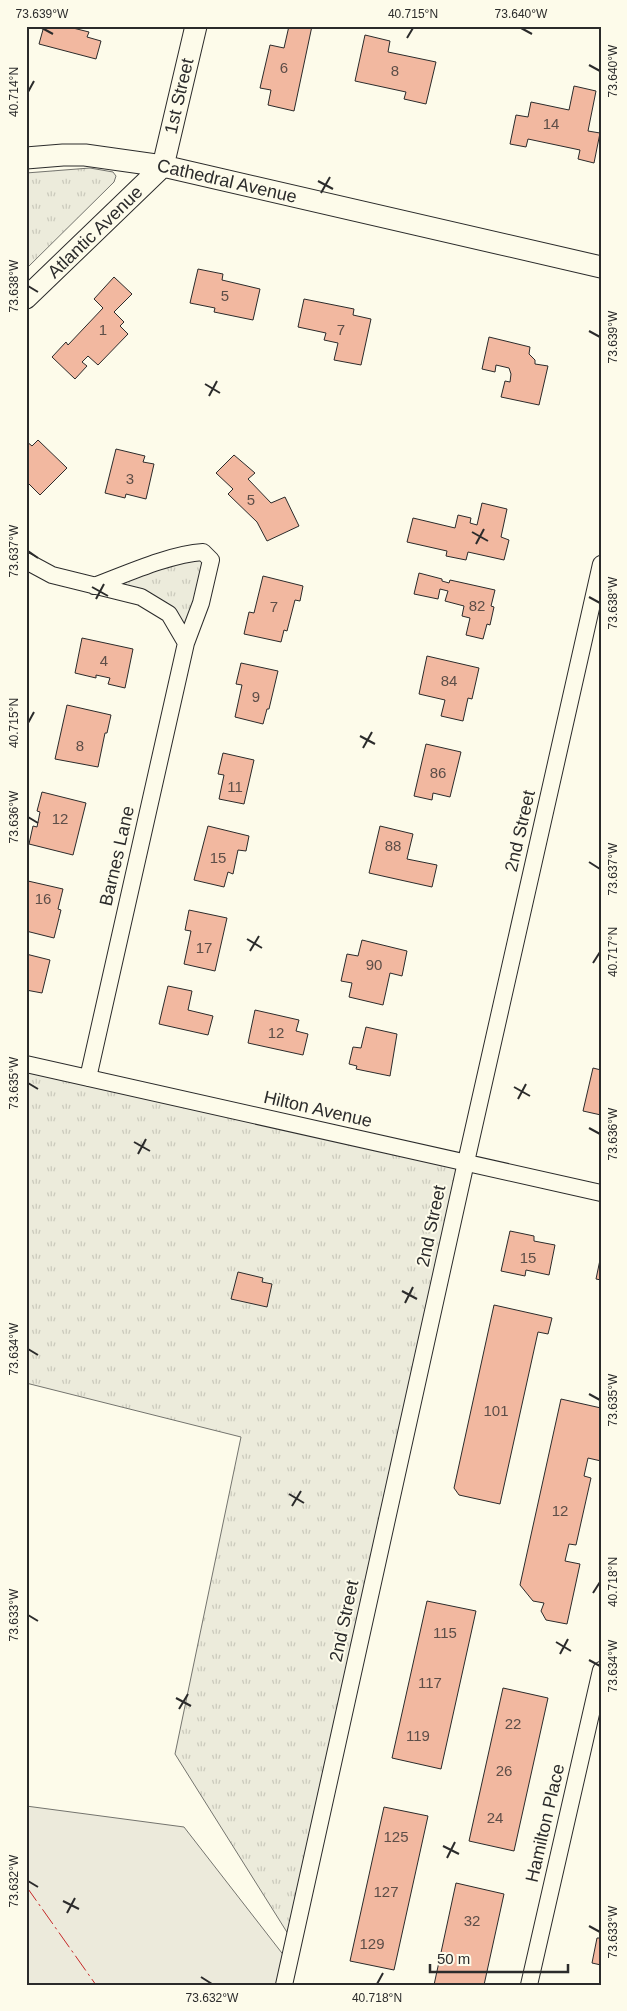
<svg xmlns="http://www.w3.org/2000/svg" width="627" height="2011" viewBox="0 0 627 2011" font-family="Arial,sans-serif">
  <defs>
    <pattern id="grass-tufts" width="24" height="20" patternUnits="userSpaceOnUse" patternTransform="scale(1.25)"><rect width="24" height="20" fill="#ecebdb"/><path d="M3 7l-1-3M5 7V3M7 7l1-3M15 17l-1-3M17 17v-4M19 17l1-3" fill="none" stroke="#cbcabc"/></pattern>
  </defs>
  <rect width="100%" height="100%" fill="#fdfbea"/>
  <path fill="url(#grass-tufts)" stroke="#74746e" d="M90,168l23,4 3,4 -2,6 -88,87v-96z
    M171,558l40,2 -25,83 -18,-29 -74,-28z
    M26,1065l439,102 -175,770 -115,-183 66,-317 -215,-54z"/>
  <path fill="#eceadb" stroke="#74746e" d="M26,1806l158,21 101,130 -5,28h-254z"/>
  <path fill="#f2b8a0" stroke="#2b2b2b" d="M44,26h21l24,6 -2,5 14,4 -5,18 -57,-15z
    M289,26h23l-18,85 -26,-6 3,-15 -11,-2 10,-43 14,3z
    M365,35l25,6 -2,11 48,10 -10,42 -22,-5 2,-7 -51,-11z
    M574,86l22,5 -8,40 12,2 -6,30 -16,-4 2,-9 -52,-11 -2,8 -16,-3 6,-29 12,2 3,-15 38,8z
    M198,269l25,5 -1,6 38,9 -7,31 -39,-8 1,-4 -25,-5z
    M114,277l18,17 -18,18 10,10 -4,4 8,8 -30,31 -10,-9 -6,6 5,4 -12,13 -23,-22 14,-15 2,3 35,-37 -9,-9z
    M304,299l50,10 -1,6 18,4 -10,46 -27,-5 4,-17 -14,-3 2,-7 -28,-6z
    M489,337l41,10 -1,7 6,6v4l13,2 -9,39 -38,-8 4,-16 5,1 1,-8 -2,-6 -13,-3 -1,7 -13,-3z
    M38,440l29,28 -27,27 -14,-14v-40l6,5z
    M116,449l29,7 -2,6 11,2 -8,35 -20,-5 -1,4 -20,-5z
    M234,455l21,18 -7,6 23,24 14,-6 14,29 -32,15 -10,-19 -29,-28 5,-5 -17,-16z
    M482,503l25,6 -6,28 8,3 -5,20 -36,-8 -2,8 -20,-4 1,-5 -40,-9 6,-24 42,10 3,-13 13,3 -1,5 7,2z
    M419,573l23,6v2l7,2 1,-3 45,10 -4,16 3,1 -4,18 -3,-1 -4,15 -17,-4 4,-17 -8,-2 2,-10 -19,-5 3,-10 -8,-2 -2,10 -24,-5z
    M263,576l40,10 -3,15 -5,-1 -8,31 -3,-1 -3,12 -37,-8 5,-22 5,1z
    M82,638l51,11 -8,39 -17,-4 2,-6 -14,-3v3l-21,-5z
    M427,656l52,12 -7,31 -4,-1 -5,23 -22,-5 4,-16 -26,-6z
    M241,663l37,8 -9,38h-2l-4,15 -28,-7 7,-32 -6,-1z
    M67,705l44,10 -4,18h-2l-7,34 -43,-8z
    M426,744l35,8 -11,45 -17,-4 -1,7 -18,-4z
    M223,753l31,7 -10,44 -25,-5 5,-24 -6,-1z
    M42,792l44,11 -13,52 -44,-11 4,-18 4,1 3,-15 -3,-1z
    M208,826l41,10 -3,15 -8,-1 -5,24 -5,-2 -4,15 -30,-7z
    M380,826l33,8 -6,25 30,6 -5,22 -63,-14z
    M28,881l35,8 -5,20 3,1 -7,28 -28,-7v-42z
    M189,910l38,8 -12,53 -31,-7 7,-33 -6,-1z
    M362,940l45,11 -5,25 -12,-3 -7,32 -34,-8 3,-14 -11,-2 6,-27 11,2z
    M26,954l24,6 -8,33 -16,-3z
    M168,986l24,5 -4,19 25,6 -5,19 -49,-11z
    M255,1010l44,10 -3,11 12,3 -5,21 -55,-12z
    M366,1027l31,7 -7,42 -34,-7 1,-3 -8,-2 4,-17 8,1z
    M593,1068l8,2v45l-18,-4z
    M510,1231l24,5v5l21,4 -6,30 -23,-5 -1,6 -24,-5z
    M601,1255v25l-5,-1z
    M238,1272l25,6 -1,4 10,2 -5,23 -36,-8z
    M494,1305l58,13 -4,16 -10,-2 -38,172 -41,-9 -5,-7z
    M561,1399l40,9v53l-13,-3 -4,18 7,2 -15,67 -7,-1 -4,17 15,3 -13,60 -21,-4 -5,-9 3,-8 -11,-2 -13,-16z
    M427,1601l49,10 -35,158 -49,-11z
    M503,1688l45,10 -34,153 -45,-10z
    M384,1807l44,9 -34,154 -44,-9z
    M456,1883l48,11 -20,91h-50z
    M597,1938h4v27l-9,-2z"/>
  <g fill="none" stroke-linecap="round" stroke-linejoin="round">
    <defs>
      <path id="minor" d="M26,561l26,14 89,22 28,17 17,29 -98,435
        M94,586c32,-12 76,-32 109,-34l8,8 -10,43 -15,40
        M26,1064l575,129
        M284,1985l182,-823 135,-598
        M529,1985l72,-315"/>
      <path id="tertiary" d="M26,158l37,-3h22l78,11 438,101
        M26,298l137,-132 33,-140"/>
    </defs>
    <use href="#minor" stroke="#2b2b2b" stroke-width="18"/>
    <use href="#tertiary" stroke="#2b2b2b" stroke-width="23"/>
    <use href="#minor" stroke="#fdfbea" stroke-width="16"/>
    <use href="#tertiary" stroke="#fdfbea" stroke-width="21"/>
    <path stroke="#c62828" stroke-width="1" stroke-dasharray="18 4 2.5 4" stroke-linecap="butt" d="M26,1886l70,99"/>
  </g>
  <path fill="none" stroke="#2b2b2b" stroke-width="2" d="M42,28l11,6M521,28l11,6M407,38l6,-10M589,65l11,6M28,92l6,-11M318,181l15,8M321,193l9,-16M28,286l10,6M589,331l11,6M205,384l15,9M209,396l8,-15M472,532l16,9M476,544l8,-15M28,551l10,7M92,587l16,9M589,597l11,6M96,599l8,-15M28,723l6,-11M360,736l15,8M363,748l9,-16M28,817l10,6M589,862l11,7M247,939l15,9M250,951l9,-15M593,963l7,-11M28,1083l10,6M514,1087l16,9M518,1099l8,-15M589,1128l11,6M134,1142l16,9M138,1154l8,-15M402,1291l15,8M405,1303l8,-16M28,1349l10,6M589,1394l11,6M289,1494l15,9M292,1506l9,-15M593,1593l7,-11M28,1615l10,6M556,1642l15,9M560,1654l8,-15M589,1660l11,6M176,1698l15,8M179,1709l9,-15M443,1846l16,8M447,1858l8,-16M28,1881l10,6M63,1901l16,8M67,1913l8,-15M589,1926l11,6M201,1977l11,7M377,1984l6,-11"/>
  <g text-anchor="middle" stroke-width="4" stroke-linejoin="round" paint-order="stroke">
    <g font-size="15" fill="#5d4e48">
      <text x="284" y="73">6</text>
      <text x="395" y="76">8</text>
      <text x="551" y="129">14</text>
      <text x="225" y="301">5</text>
      <text x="103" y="335">1</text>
      <text x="341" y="335">7</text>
      <text x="130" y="484">3</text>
      <text x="251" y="505">5</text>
      <text x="477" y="611">82</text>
      <text x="274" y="612">7</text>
      <text x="104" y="666">4</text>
      <text x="449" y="686">84</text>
      <text x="256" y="702">9</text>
      <text x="80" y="751">8</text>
      <text x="438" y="778">86</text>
      <text x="235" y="792">11</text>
      <text x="60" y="824">12</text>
      <text x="393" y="851">88</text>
      <text x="218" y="863">15</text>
      <text x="43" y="904">16</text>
      <text x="204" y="953">17</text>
      <text x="374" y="970">90</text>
      <text x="276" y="1038">12</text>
      <text x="528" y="1263">15</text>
      <text x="496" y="1416">101</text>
      <text x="560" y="1516">12</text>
      <text x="445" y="1638">115</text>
      <text x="430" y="1688">117</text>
      <text x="513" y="1729">22</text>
      <text x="418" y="1741">119</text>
      <text x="504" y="1776">26</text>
      <text x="495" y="1823">24</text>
      <text x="396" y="1842">125</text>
      <text x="386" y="1897">127</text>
      <text x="472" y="1926">32</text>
      <text x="372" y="1949">129</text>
    </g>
    <g font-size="18" fill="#2b2b2b" stroke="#fdfbea">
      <text transform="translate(179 96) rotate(-77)" y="6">1st Street</text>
      <text transform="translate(227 181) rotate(13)" y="6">Cathedral Avenue</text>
      <text transform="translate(95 232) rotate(-44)" y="6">Atlantic Avenue</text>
      <text transform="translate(520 831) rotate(-77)" y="6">2nd Street</text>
      <text transform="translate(117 856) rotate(-77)" y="6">Barnes Lane</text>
      <text transform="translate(318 1109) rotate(13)" y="6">Hilton Avenue</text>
      <text transform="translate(431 1226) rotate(-78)" y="6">2nd Street</text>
      <text transform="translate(344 1621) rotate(-78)" y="6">2nd Street</text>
      <text transform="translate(545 1823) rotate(-77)" y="6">Hamilton Place</text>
    </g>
  </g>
  <rect width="627" height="2011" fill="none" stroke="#fdfbea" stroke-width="55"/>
  <path d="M430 1964v8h138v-8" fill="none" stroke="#2b2b2b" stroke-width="2.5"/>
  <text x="437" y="1964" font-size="15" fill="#2b2b2b" stroke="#fdfbea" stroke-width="4" paint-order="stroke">50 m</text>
  <rect x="28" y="28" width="572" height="1956" fill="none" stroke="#2b2b2b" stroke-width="2"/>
  <g font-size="12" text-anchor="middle" fill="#2b2b2b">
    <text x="42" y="18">73.639°W</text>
    <text x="413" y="18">40.715°N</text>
    <text x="521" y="18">73.640°W</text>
    <text transform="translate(613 71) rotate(-90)" y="4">73.640°W</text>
    <text transform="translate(14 92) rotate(-90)" y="4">40.714°N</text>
    <text transform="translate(14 286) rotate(-90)" y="4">73.638°W</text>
    <text transform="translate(613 337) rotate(-90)" y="4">73.639°W</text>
    <text transform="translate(14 551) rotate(-90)" y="4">73.637°W</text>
    <text transform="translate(613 603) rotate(-90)" y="4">73.638°W</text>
    <text transform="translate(14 723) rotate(-90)" y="4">40.715°N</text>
    <text transform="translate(14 817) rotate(-90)" y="4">73.636°W</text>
    <text transform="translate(613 869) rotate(-90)" y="4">73.637°W</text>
    <text transform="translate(613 952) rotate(-90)" y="4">40.717°N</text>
    <text transform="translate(14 1083) rotate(-90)" y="4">73.635°W</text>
    <text transform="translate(613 1134) rotate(-90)" y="4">73.636°W</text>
    <text transform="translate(14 1349) rotate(-90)" y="4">73.634°W</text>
    <text transform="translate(613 1400) rotate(-90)" y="4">73.635°W</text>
    <text transform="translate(613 1582) rotate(-90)" y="4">40.718°N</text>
    <text transform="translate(14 1615) rotate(-90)" y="4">73.633°W</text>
    <text transform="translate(613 1666) rotate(-90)" y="4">73.634°W</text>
    <text transform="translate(14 1881) rotate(-90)" y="4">73.632°W</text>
    <text transform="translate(613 1932) rotate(-90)" y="4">73.633°W</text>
    <text x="212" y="2002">73.632°W</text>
    <text x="377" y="2002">40.718°N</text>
  </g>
</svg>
